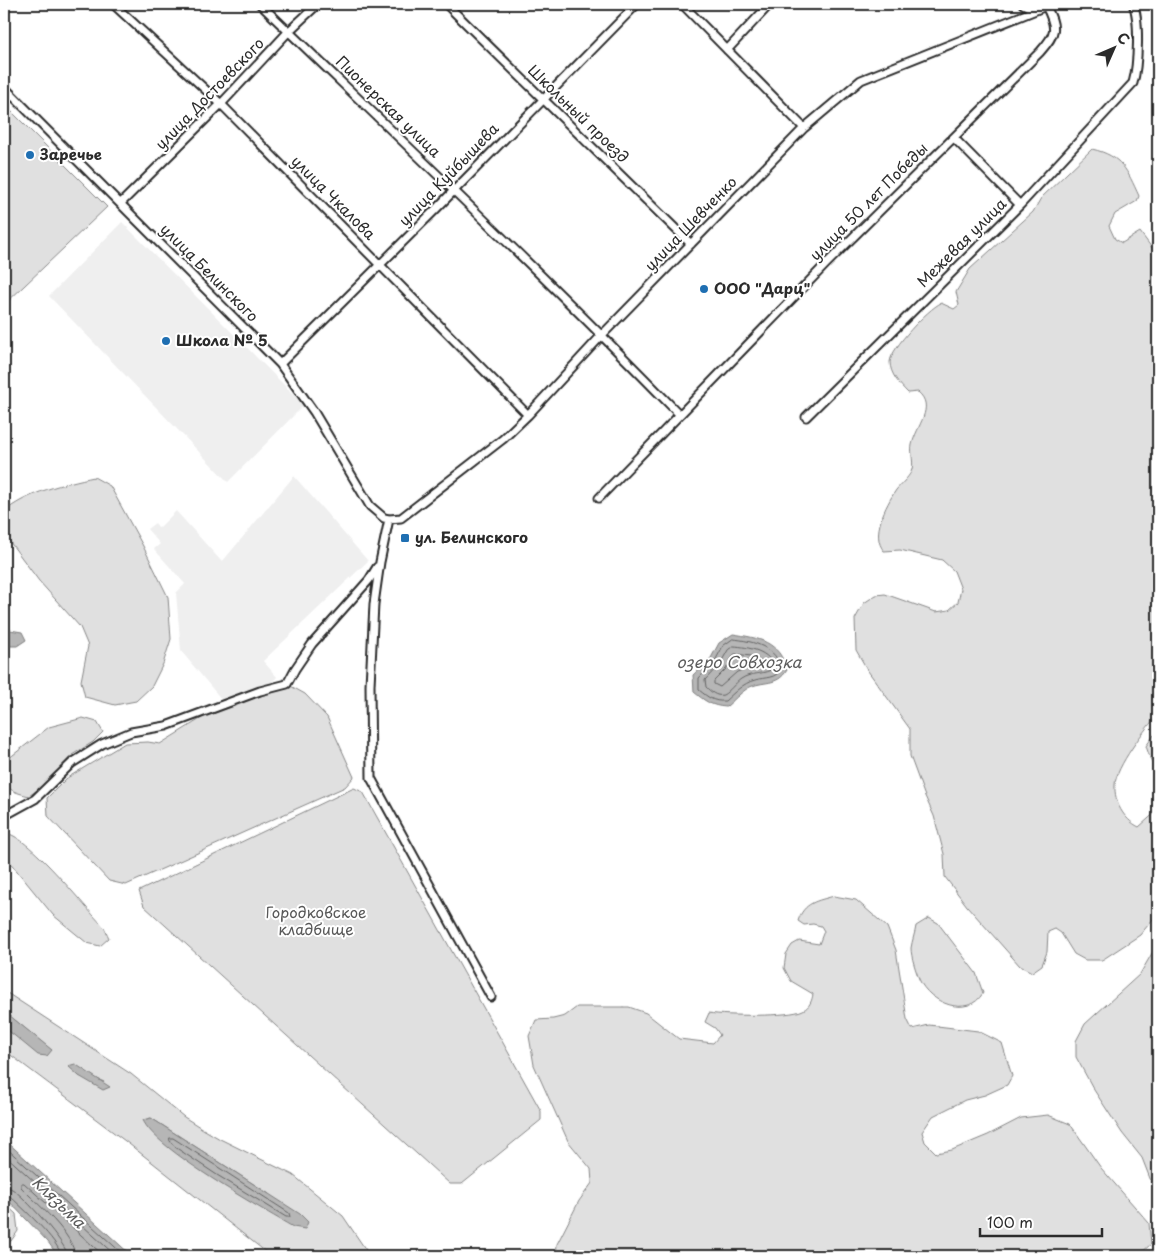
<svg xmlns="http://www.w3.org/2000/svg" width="1162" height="1260" viewBox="0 0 1162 1260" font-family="'Playpen Sans',sans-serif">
  <rect width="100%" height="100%" fill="#fff"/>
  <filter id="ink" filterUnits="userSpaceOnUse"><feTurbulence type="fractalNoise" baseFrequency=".02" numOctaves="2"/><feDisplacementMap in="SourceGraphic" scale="10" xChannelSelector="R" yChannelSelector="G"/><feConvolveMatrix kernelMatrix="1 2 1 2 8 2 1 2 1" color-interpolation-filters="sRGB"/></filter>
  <g filter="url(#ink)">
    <path fill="#efefef" d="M122,222l182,183 -76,77 -179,-186z
      M294,476l74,85 -105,100 14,16 -7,7 -48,16 -41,-49 -5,-58 9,-9 -31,-35 6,-5 -13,-15 8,-6 4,5 17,-17 46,51z"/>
    <path fill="#e0e0e0" stroke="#868686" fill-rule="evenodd" d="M4,104l103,103 -103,98z
      M1092,149c30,7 35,21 47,47l-2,5 -22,13 -6,12 6,13 7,4 18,-11 18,24v93l-5,20 5,16v330c-12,12 -43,53 -43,70 -1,17 8,34 24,42l19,-17v103l-18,22 -38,25h-17l-11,-6 -13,-21 -6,-4 -7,3 -1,20 -5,13 -10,7 -12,-6 -53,-60 -22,-29 -1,-23 -10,-38 -10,-22 -14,-38v-27l-42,-58 -12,-21 -1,-31 9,-16 12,-8 9,-1 51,18 13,-2 9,-8 3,-13 -7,-18 -12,-11 -42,-10 -16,1c-14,-16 2,-46 12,-61 5,-6 12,-12 15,-18 4,-8 -1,-19 1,-27 4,-19 24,-38 6,-53l-10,1c-8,-8 -18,-19 -18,-31 1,-14 38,-53 51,-59l13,6 5,-4 -3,-13 14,-23 63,-57 8,-14z
      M94,477l16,9 33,60 25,51 3,42 -8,25 -11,22 -16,15 -21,4 -30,-8 -4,-16 7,-35 -8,-19 -41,-46 -35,-47v-22c22,-19 61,-29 90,-35z
      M287,684l18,10 22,23 27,60 -9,10 -219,98 -17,-4 -61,-65 -1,-18 20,-20 58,-35 23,-1 12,2 66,-41z
      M83,718l14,4 6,10 -10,10 -21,13 -28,30 -15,11c-24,-6 -25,-9 -25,-34l45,-35z
      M1158,734v39l-7,-12 -5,-15 8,-11z
      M354,788l9,4 178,319v9l-79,64h-12l-306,-278 -5,-15z
      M4,833c22,-1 82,76 100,94l5,11 -9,8 -13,-3 -34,-28 -49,-60z
      M834,896l22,4 31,27 9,23 11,69 5,10 17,-4 49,6 24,12 10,33 -5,9 -22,10 -20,5 -32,16 -11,16 3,10 11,11 16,-3 36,-15 33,-17 27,-3 22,9 31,44 48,55 2,21 -13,12h-582l1,-12 22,-43 13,-18 -1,-14 -23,-28 -34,-76 -5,-29 7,-16 17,-1 12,-3 12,-9h52l17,6 33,26 34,4 7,-8 -5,-7 -10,-6 4,-9c16,3 81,4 94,-3 7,-3 9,-10 10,-16l-22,-13 -7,-13 2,-14 6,-9 7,-4 20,3 5,-13 -3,-5 -8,-2 -9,1 -6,-4c6,-19 19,-20 36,-25z
      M929,918l9,5 38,50 7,20c-15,26 -54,10 -64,-14 -3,-8 -8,-22 -8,-31 1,-7 4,-15 5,-22z
      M1158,943v256l-16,-41 -20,-25 -28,-43 -18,-33v-16l9,-17 55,-50z
      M4,991l127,83 53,43 19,12 17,10 73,36 50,41 27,40h-99l-142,-112 -125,-94v-23l7,6 40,17 -47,-39zM69,1066l35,16 -25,-6zM151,1118l118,76 -126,-74z
      M4,1203l12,11 2,17 -7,10 -7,1z"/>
    <path fill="#b6b6b6" stroke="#7e7e7e" d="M10,630l12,2 4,8 -9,6h-11l-2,-4v-10z
      M733,634c26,4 46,7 54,36 -10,17 -24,10 -39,18 -8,5 -15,13 -22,19 -15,-1 -21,-6 -32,-15l-1,-17 18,-17 8,-15z
      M4,1011l48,39 -5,6 -9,-1 -34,-28z
      M75,1064l35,23 -7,3 -24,-14 -11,-10z
      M151,1118l149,96 8,8 -3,7 -12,-2c-31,-18 -138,-78 -150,-107z
      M4,1139l128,117h-74l-10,-14 -44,-46z"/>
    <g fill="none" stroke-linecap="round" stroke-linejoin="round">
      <path stroke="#636363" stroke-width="1" d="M733,639c20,2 44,8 48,30 -5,10 -16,8 -26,11 -12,3 -21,13 -30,21 -12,1 -17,-4 -26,-11v-12l16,-17 8,-15z
        M734,646c14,1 37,5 40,22 -9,7 -23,4 -33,11 -6,4 -12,13 -18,16 -7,2 -13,-4 -17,-8l-1,-7 15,-16 8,-14z
        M735,654l16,2 8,4 2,3 -24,9 -17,15 -6,-3v-3l12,-12z
        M170,1138h3l116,75 1,4h-4l-69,-42 -42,-28 -5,-6z
        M4,1146l121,110
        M4,1154l112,102
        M4,1187c3,0 4,0 8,2 11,6 55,55 56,67
        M4,1193l5,2c12,12 51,46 52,61
        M75,1256c-1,-22 -39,-53 -54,-69v-4h3l80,73"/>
      <defs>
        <path id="minor" d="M113,4l108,100 307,311
          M260,4c141,136 283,270 419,410
          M446,4l245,240
          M682,4l122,124
          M1023,4l12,6
          M727,50l43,-46
          M4,87l276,277 34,48 56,94 14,12 5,1
          M954,138l66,67
          M121,203l100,-99 68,-73 29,-27
          M280,364l154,-153 203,-207
          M806,417l214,-212 113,-122c5,-17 7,-63 0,-79
          M599,498l228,-235 213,-211c17,-19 17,-24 6,-46
          M389,519l12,-1 102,-79 25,-24 74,-80 202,-207 57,-48 190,-76
          M389,519l-9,43 -6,42 -4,81 1,93 120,219
          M4,816l31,-17 37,-36 30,-19 29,-12 35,-6 94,-35 27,-7 8,-15 17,-25 57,-64 8,-13"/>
      </defs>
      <use href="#minor" stroke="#2b2b2b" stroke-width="11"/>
      <use href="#minor" stroke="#fff" stroke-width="7"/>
    </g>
  </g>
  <g fill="#1f6fb2" stroke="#fff" stroke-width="2">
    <circle cx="30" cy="155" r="5"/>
    <circle cx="704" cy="289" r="5"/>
    <circle cx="166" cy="341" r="5"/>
    <rect x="400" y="533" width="10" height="10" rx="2.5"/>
  </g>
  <g text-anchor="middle" stroke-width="4" stroke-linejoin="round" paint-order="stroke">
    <g font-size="15" fill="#2b2b2b" stroke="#fff">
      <text transform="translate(210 94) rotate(-46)" y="5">улица Достоевского</text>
      <text transform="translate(388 107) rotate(44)" y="5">Пионерская улица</text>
      <text transform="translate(578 114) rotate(44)" y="5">Школьный проезд</text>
      <text transform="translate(449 175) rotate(-46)" y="5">улица Куйбышева</text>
      <text transform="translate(333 198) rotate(45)" y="5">улица Чкалова</text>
      <text transform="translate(869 202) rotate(-45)" y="5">улица 50 лет Победы</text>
      <text transform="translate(691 224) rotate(-46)" y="5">улица Шевченко</text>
      <text transform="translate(962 243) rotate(-45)" y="5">Межевая улица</text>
      <text transform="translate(209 273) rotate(45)" y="5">улица Белинского</text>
    </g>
    <g font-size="15" font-weight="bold" fill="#2b2b2b" stroke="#fff" text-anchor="start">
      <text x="40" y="160">Заречье</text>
      <text x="714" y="294">ООО "Дарц"</text>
      <text x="176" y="346">Школа № 5</text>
      <text x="415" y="543">ул. Белинского</text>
    </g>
    <g font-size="15" fill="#585858" stroke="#fff">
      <text x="316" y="918">Городковское<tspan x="316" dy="17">кладбище</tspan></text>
    </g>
    <g font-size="16" font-style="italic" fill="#5c5c5c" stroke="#fff">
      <text x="739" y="668">озеро Совхозка</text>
      <text transform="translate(59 1202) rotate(44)" y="6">Клязьма</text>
    </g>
  </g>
  <rect width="1162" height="1260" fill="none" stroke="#fff" stroke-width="20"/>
  <rect x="10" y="10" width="1142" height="1240" fill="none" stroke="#2b2b2b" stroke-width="2" filter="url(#ink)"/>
  <g transform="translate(1114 48) rotate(45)" stroke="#ffffff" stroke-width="4" paint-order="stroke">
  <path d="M0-4L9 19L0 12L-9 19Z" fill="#2b2b2b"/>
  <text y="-8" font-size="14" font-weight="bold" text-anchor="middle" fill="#2b2b2b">С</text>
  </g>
  <path d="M980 1228v8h122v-8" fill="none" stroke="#2b2b2b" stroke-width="2.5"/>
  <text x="987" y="1228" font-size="15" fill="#2b2b2b" stroke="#ffffff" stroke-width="4" paint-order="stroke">100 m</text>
</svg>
